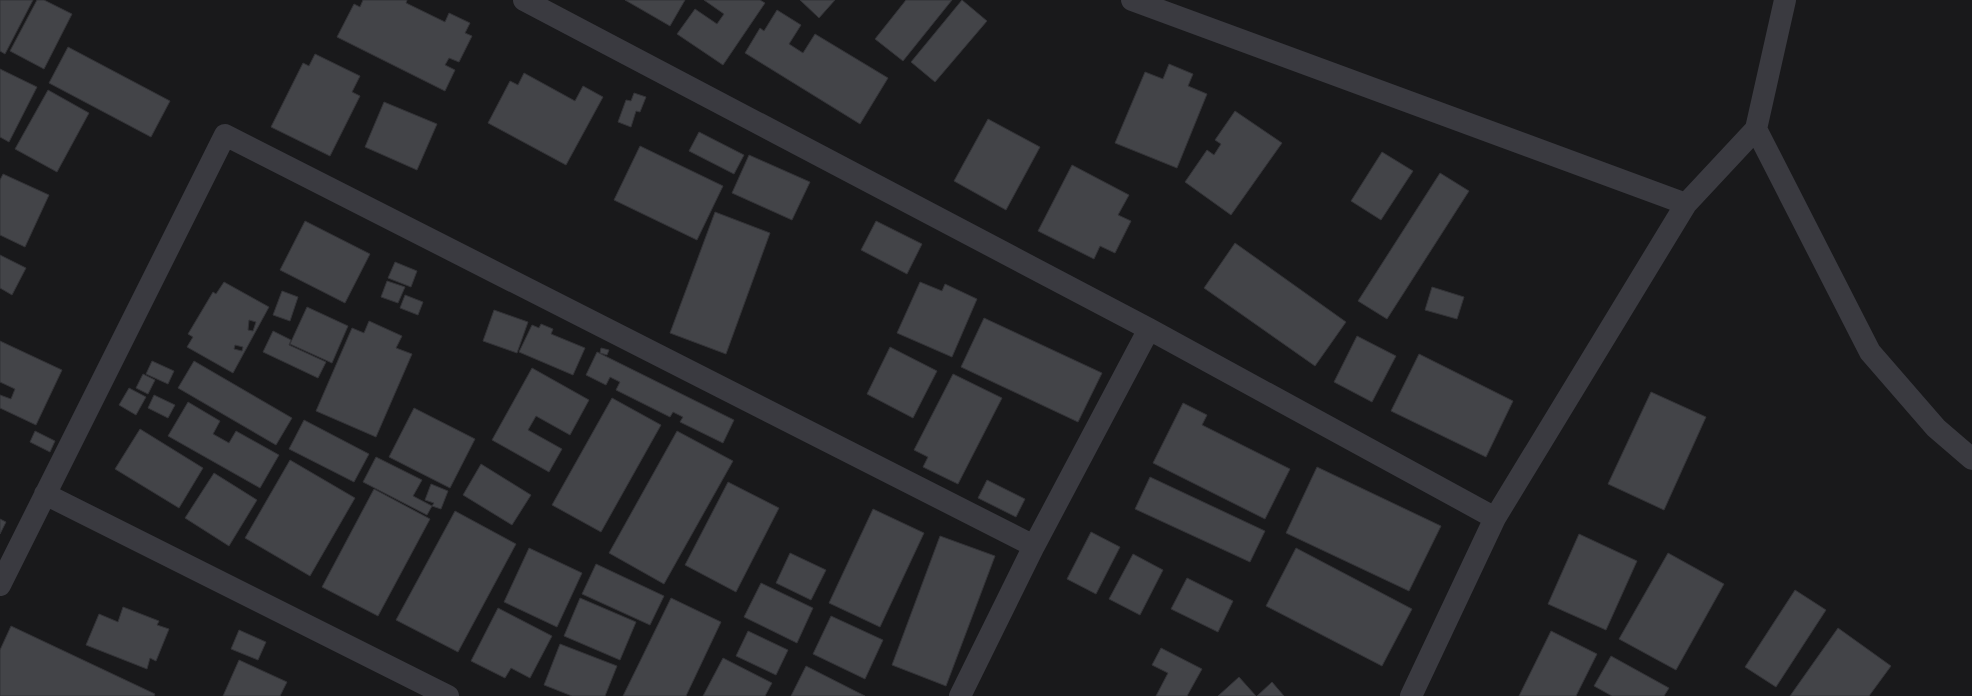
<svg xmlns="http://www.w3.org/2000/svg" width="1972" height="696" viewBox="0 0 1972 696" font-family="Commissioner,sans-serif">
  <rect width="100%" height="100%" fill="#19191b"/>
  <path fill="#434448" stroke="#333337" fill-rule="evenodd" d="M0,0h33l-28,54 -5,-3z
    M37,0h7l28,14 -28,55 -34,-18z
    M363,0h44l-1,3 39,19 4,-9 21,10 -5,10 7,3 -13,26 -10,-4 -4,7 10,5 -10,21 -108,-54 17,-33 6,3z
    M625,0h60l-15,26z
    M704,0h56l5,3 -42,62 -46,-31 18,-25 22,15 7,-10z
    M800,0h35l-16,18z
    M906,0h46l-49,61 -28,-22z
    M962,0l25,21 -52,61 -24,-20z
    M777,10l24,15 -12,19 14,9 12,-19 73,44 -28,46 -115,-71 15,-25 4,3z
    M68,47l102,54 -19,36 -102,-54z
    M315,54l45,22 -8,16 8,4 -30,60 -59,-29 32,-64 6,3z
    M1169,64l24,10 -5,12 19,8 -30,74 -62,-25 30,-71 18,7z
    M0,69l37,18 -28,55 -9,-5z
    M524,73l51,28 8,-15 20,11 -37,68 -78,-42 22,-42 8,4z
    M48,90l41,23 -32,59 -42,-23z
    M634,93l12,4 -6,15 -4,-1 -5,16 -13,-5 8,-22 5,1z
    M384,102l53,22 -20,46 -52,-23z
    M1235,111l47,32 -51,72 -46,-33 22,-32 7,5 7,-11 -6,-4z
    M988,119l52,28 -34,63 -52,-29z
    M699,132l45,23 -10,19 -45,-23z
    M640,146l83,40 -26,54 -83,-40z
    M1382,152l31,19 -32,49 -30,-19z
    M749,155l61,27 -18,38 -60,-27z
    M1072,165l57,30 -11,20 13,6 -16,32 -15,-7 -6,13 -56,-28z
    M1440,173l29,18 -82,128 -29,-18z
    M3,174l46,21 -24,52 -25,-12v-55z
    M715,212l55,21 -44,121 -56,-21z
    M305,221l65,33 -25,49 -65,-33z
    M876,221l46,23 -15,30 -46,-24z
    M1235,243l111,79 -31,44 -111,-78z
    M0,255l26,13 -14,27 -12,-7z
    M395,262l22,9 -6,16 -23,-9z
    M387,281l18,6 -7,16 -17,-6z
    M224,282l45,25 -36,66 -46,-26 6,-10 -5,-3 25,-42 3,2zM249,320l7,2 -3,9 -5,-1zM235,345l8,2 -1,4 -8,-2z
    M920,282l22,9 3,-7 32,15 -25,58 -55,-24z
    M1432,287l32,10 -7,22 -32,-9z
    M282,291l16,6 -8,24 -17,-6z
    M405,295l18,7 -5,13 -18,-7z
    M307,307l41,19 -16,37 -42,-19z
    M494,310l34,12 -11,31 -34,-12z
    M984,318l118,55 -24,49 -117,-55z
    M369,321l33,15 -6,12 16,6 -36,83 -60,-26 36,-83 12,5z
    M541,324l12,5 -2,5 34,14 -12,27 -54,-23 13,-27 7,3z
    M273,331l18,9 -2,5 37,17 -8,16 -55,-26z
    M1357,336l39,20 -24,46 -38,-20z
    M0,341l62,29 -26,55 -36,-17v-13l11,4 4,-10 -15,-7z
    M890,347l47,24 -24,47 -46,-24z
    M601,348l8,2 -2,5 -7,-2z
    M597,352l137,68 -11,23 -43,-21 3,-5 -10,-5 -3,5 -54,-27 4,-8 -10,-5 -4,8 -20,-10z
    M1419,354l94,47 -27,56 -95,-46z
    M152,361l22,10 -6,13 -22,-10z
    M194,361l98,57 -16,27 -98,-57z
    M532,368l57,32 -19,35 -34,-19 -8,14 34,19 -13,23 -57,-32z
    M143,374l12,6 -7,14 -12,-6z
    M953,374l49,24 -44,86 -35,-17 5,-10 -14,-7z
    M129,388l17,9 -10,18 -17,-10z
    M1651,392l55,25 -42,93 -56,-26z
    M154,395l21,10 -7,13 -20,-10z
    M612,398l49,27 -60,107 -49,-27z
    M188,402l32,19 -7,13 16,9 7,-12 43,24 -19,33 -92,-52z
    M1183,403l24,12 -5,10 88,44 -25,50 -112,-56z
    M414,408l61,31 -25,49 -61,-31z
    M304,420l65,34 -15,28 -65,-33z
    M140,429l63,39 -24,40 -64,-39z
    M35,431l20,10 -5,11 -20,-10z
    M677,431l56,30 -69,123 -55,-31z
    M376,457l46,23 -9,16 19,10 -5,9 -64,-33z
    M290,460l65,38 -45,78 -65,-38z
    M481,464l50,31 -19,30 -49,-30z
    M1317,467l124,59 -32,65 -123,-58z
    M214,473l43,27 -28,46 -44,-28z
    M1150,477l115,54 -15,31 -115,-53z
    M987,480l38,19 -9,18 -38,-19z
    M728,482l51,26 -43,84 -51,-27z
    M431,484l17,7 -7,18 -9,-3 2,-3 -9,-3z
    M374,489l56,30 -52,97 -56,-29z
    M873,509l51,24 -44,94 -51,-24z
    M455,511l61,33 -58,108 -62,-32z
    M0,519l6,3 -6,12z
    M1091,532l29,15 -24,47 -29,-15z
    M1579,534l58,27 -31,69 -58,-26z
    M940,536l55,20 -49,130 -54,-21z
    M529,548l53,25 -25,54 -53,-25z
    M1296,548l116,61 -30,57 -116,-60z
    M790,553l36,17 -15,30 -35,-17z
    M1668,553l56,31 -48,86 -57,-31z
    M1133,554l30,16 -23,45 -31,-16z
    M596,564l68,32 -14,29 -68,-31z
    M1187,578l46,23 -15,31 -47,-23z
    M761,583l52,25 -16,35 -53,-26z
    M1795,590l31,20 -50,77 -31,-20z
    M580,598l56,24 -16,38 -56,-24z
    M671,598l50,24 -35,74h-63z
    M123,607l36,14 -2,4 12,4 -13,32 -6,-3 -3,11 -61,-24 13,-31 19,8z
    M498,608l54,28 -22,42 -19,-10 -6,10 -34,-17z
    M831,616l52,24 -18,39 -52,-25z
    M11,626l144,68 -1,2h-154v-46z
    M1838,628l53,38 -22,30h-79z
    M239,630l27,12 -8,18 -27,-11z
    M748,631l40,19 -12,25 -40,-19z
    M1551,631l46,23 -21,42h-57z
    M560,644l57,22 -12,30h-33l-28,-11z
    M1161,648l41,21 -15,27h-31l12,-23 -16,-8z
    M1611,656l58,32 -5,8h-52l-18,-10z
    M723,658l49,25 -7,13h-62z
    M239,660l48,22 -7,14h-57z
    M806,666l59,30h-74z
    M1239,677l17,19h-38z
    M1272,682l12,14h-27z"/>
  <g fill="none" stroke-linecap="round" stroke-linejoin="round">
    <path stroke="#3a3a40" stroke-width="22" d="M524,0l625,329 346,189
      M1132,0l554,204
      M1785,0l-29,129 114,223 66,76 36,31
      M45,494l403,202
      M0,585l225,-450 809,411
      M960,696l74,-150 115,-217
      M1411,696l84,-178 191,-314 70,-75"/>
  </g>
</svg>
